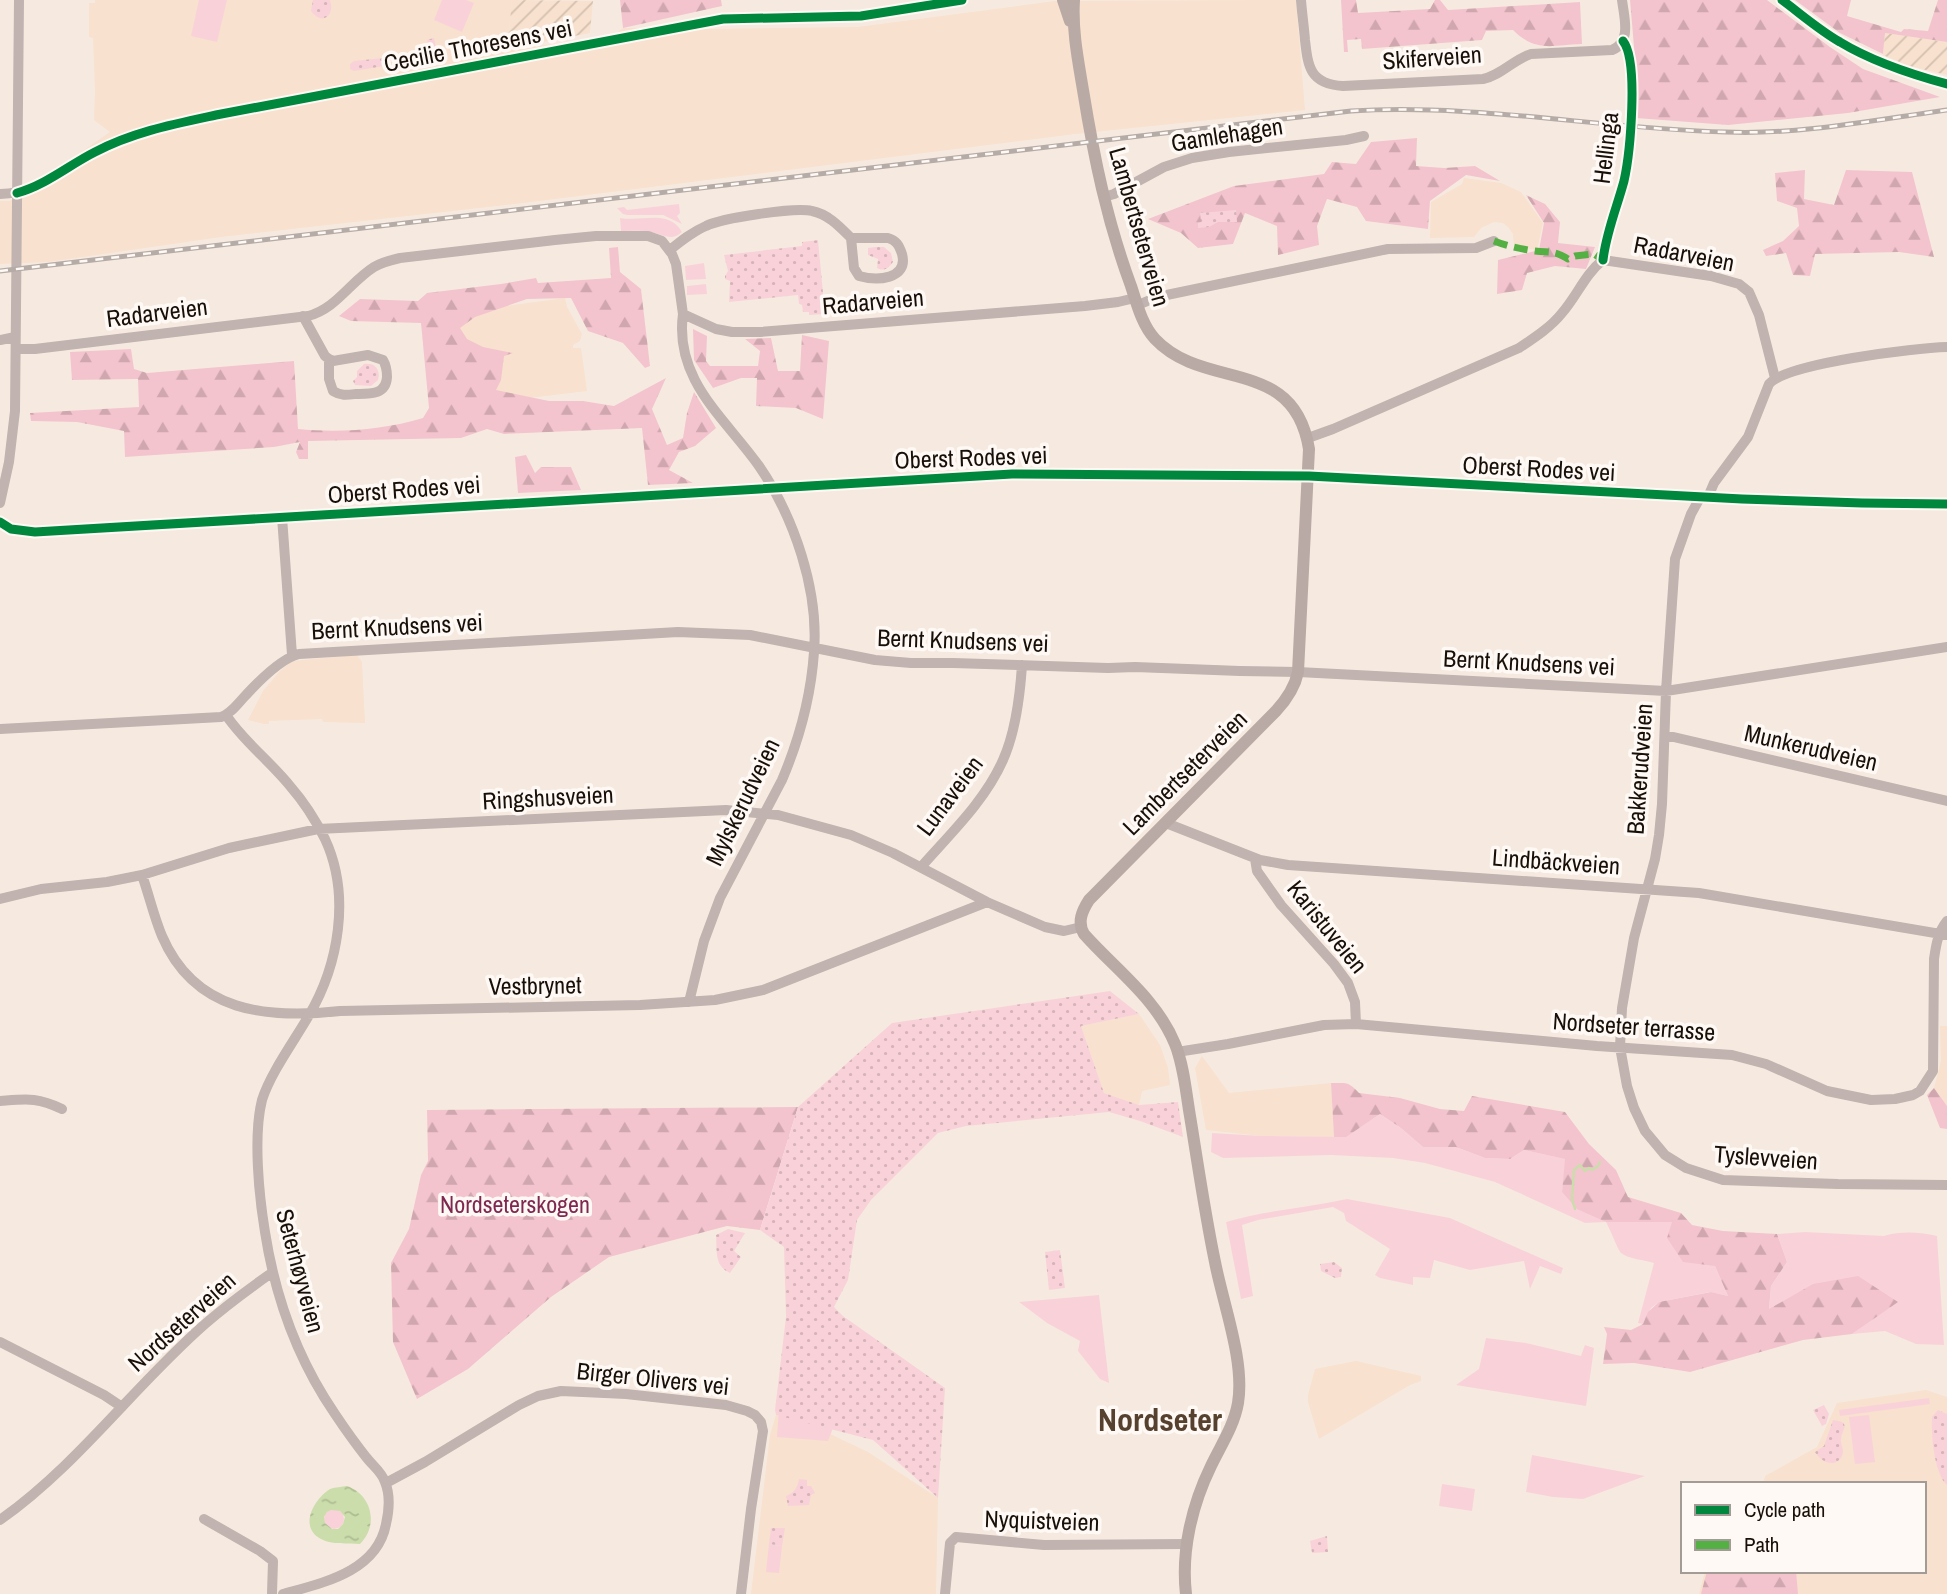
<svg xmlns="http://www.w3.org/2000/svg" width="1947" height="1594" viewBox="0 0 1947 1594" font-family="'Archivo Narrow',sans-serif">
  <defs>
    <pattern id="industrial-furrows" width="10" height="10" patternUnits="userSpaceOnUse" patternTransform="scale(1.75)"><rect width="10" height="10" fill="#f8e1ce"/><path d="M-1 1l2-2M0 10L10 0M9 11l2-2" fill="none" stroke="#d4c0af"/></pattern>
    <pattern id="forest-firs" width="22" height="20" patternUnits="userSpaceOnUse" patternTransform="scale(1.75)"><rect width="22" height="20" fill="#f3c4ce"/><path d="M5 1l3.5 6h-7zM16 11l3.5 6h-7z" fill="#d0a7af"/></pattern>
    <pattern id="park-dots" width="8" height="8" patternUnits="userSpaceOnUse" patternTransform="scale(1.75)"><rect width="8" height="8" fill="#f9d2d9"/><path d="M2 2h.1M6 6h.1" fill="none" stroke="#d5b3b9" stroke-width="1.8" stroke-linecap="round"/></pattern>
    <pattern id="water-ripples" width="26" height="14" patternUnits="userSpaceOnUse" patternTransform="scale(1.75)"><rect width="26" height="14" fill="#cbddab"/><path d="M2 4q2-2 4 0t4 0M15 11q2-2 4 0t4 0" fill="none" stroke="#aebc92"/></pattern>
  </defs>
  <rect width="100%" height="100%" fill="#f6eae0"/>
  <path fill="#f8e1ce" d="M95,0h417l-4,40 3,8 57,-5 46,-8 9,-7 86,1 149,-2 197,-26 241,-1 9,110 -230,24 -552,69 -302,34 -173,25 -48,2v-63h10l100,-69 -16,-12 1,-30 -2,-52 -4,-1v-34h6z
    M1464,178l37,5 20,9 22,31 -6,27 -23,-4 -1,-12 -5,-7 -5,-4 -9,-1 -13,6 -7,9 -44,1 1,-36 31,-18z
    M565,298l2,9 15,27 -2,7 -7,4v3h8l6,43 -116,14 -38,-89z
    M357,655l5,7 3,61 -42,-1 -1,-3 -53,2v3h-5l-16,-4 15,-29 16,-19 13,-11z
    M1139,1014l21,31 8,23 2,17 -28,6 -3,14 -35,-12 -23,-67z
    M1940,1026h7v80l-13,-18 7,-27z
    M1202,1056l27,37 102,-10 3,54 -72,-1 -56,-6 -11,-62z
    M1356,1361l65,15v5l-11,4 -91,54 -11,-37v-7l7,-26z
    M1926,1390l21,7v197h-248l6,-23h219v-87h-161l2,-8 52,-29 20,-44z
    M776,1415l54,19 38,18 70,46 -2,96h-185l19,-159z"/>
  <path fill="url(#industrial-furrows)" d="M512,0l81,1 -3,32 -79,15 -3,-8z
    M1885,33l62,9v33l-38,-9 -26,-11z"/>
  <path fill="#f9d2d9" d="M199,0h28l-10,42 -26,-6z
    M442,0h24l8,3 -12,29 -28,-12z
    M679,204l1,9 -3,3 5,8 -19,-9h-36l-4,-1 -6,-6 7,-1 3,3z
    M620,218c22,4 49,-9 62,14 -10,10 -20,2 -32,0 -10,-2 -20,-1 -29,-1z
    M704,263l2,16 -20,1 -1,-14z
    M706,284l1,10 -20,1v-9z
    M1380,1114l21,14 22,19h33l29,11 25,1 14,-9 42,9 -4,33 44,30h66l43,44 13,30 -18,-4 -51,10 -8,6 -8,16 -5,-1 16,-60c-9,-3 -26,-4 -33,-10 -3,-3 -11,-24 -15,-31l-21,1 -90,-41 -70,-19 -32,-5 -62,-3 -108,3 -12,-6 1,-19 50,3 83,1z
    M1347,1199l103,19 113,50 -2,6 -21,-8 -10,23 -6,-28 -54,9 -36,-10 -4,18 -17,-1v8l-33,-7 -5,-3 15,-26 -44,-28 -2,-8 -11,-6 -75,13 -16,5 11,71 -12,3 -15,-77c39,-12 81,-14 121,-23z
    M1805,1232l79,4c17,-5 36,-4 53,0l7,109 -28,-1 -31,-13 -33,3 45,-32 -128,8 2,-24 16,-24 -10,-28z
    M1099,1295l10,88 -9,-4 -22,-28 2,-10 -33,-18 -28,-21z
    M1486,1338l40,5 55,13 4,-11 9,3 -8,58 -130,-21 23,-16z
    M1929,1398l1,6 -90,12 -1,-6z
    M779,1409l56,14 -7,18 -51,-4z
    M1869,1415l6,47 -20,2 -6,-47z
    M1532,1455l113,21 -62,23 -30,-2 -27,-5z
    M1442,1484l33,5 -3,22 -33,-5z
    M324 1519a10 10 0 1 1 20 0a10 10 0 1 1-20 0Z
    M769,1544l13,2 -3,27 -13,-1z"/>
  <path fill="url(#forest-firs)" d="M620,0h101l1,6 -99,22z
    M1341,0h15l2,13 72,-4 5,-9h5l8,10 132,-8 2,42c-30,1 -46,9 -69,-14l-27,1 -4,9 -120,9 -1,-10 -14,1 1,12h-4z
    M1630,0h137l63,47 33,22 77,28 -92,16 -120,12 -92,-7v-48z
    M1795,0h56l-4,16 54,16 3,-3 24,2 10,-31h9v42l-62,-9 -2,21 -43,-21z
    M1417,138l-1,28 28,2 31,-2 25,15 -34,-6 -36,26 -2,28 -62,-8 -9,-14 -30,-8 -10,27 2,19 -41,10 -1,-29 -32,-13 -12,31 -35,4 -17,-15 -33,-14 86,-33 90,-12 8,-12 24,2 15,-22z
    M1805,170l-1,29 30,6 12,-35 66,2 22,85 -35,-5 -84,2 -5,22 -17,-1 -7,-22 -20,3 -3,-6 20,-9 16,-15 -2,-18 -20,-7 -2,-28z
    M1526,195l19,9 15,18 -2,21 37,4 -9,22 -31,-3 -28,7 -5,17 -25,4 1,-34 41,-10 5,-27z
    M618,247l2,25 21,17 9,77 -5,2 -22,-25 -35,-12 -17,-33 -44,1 -52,18 -15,11 7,11 16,8 30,6 -9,3 -3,24 -5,10 53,11h34l31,5 52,-28 -14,31 15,36 16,-7 4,-25 7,-21 22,36 -21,18 -16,6 -10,18 24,13 -45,2 -6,-57 -138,6 -17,-5 -26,9 -153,3v18h-9l-3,-7 4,-10 -26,5 -149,10 -1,-26 -47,-9 -46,-1 -1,-8 109,-6 -1,-28 -66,1 -2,-28 61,-3 3,20 13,4 147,-12 4,68c42,4 85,1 125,-11l6,-10 -8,-85 -70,-2 -12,-5 21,-17 58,2 9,-8 74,-9 35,-6 2,5 73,-5 -2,-30z
    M693,329l14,7 -1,25 4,5h48l2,-15 -15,-12 26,-1 7,33h22l2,-36 27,6 -6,78 -27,-11 -40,-2 1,-28h-16l-28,10 -19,-28z
    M526,455l9,18 6,-6h30l10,23 -63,3 -3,-36z
    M1331,1083c16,0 17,-2 28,10l41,5 40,11 24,2 8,-15 93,16 24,32 27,26 12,27 53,16 11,12 31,6 54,3 10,28 -16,24 -2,23 44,-25 45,-8 40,26 -46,32 -49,6 -113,32 -56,-9 -31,1 4,-30 -3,-7 27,3 12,-6 5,-12 11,-10 52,-10 17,4 -13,-30 -32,-4 -16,-24 5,-16h-66l-29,-13 -15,-17 3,-33 -41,-9 -14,9 -25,-1 -29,-11h-33l-22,-19 -21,-14 -34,23h-12z
    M1934,1088l13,18v23l-7,-1 -13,-33z
    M798,1107l-38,123 -33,-4 -118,31 -58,40 -83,72 -51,30 -24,-57 -2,-79 18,-34 12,-54 7,-14 -1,-51z
    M1707,1571h89l2,23h-97z"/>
  <path fill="url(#park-dots)" d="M313,0h17c5,16 -8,26 -19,11z
    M434,38l4,20 -12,2 -1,-8 3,-1 -1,-11z
    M383,58l1,8 -30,5 -4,-2v-5l4,-3z
    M1236,210l1,12h-19l-9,5 -11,1v-5l3,-1 -1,-9z
    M818,240l7,74 -16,1v-3h-6l-1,-7 -3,-1 -1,-9 -69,7 1,-21 -5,-2v-3l3,-5 -4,-16 78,-9v-4z
    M875,247h9l7,6 2,9c-4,6 -9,10 -16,6l1,-9 -10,-4v-7z
    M364,364c11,-2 17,6 14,16l-7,6 -16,-1 -2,-4 4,-4v-6z
    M1110,991l29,23 -58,12 23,67 35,12 39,-3 5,35 -43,-16 -31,-9 -143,14 -28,7 -67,67 -14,20 -9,60 -14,27 9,9 102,72 -7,110 -65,-58 -97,-25 -1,-5 11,-93 -2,-70 -24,-17 38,-123 94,-84z
    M728,1229l17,4 -11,18 7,6 -11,16c-16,-7 -13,-23 -14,-38z
    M1060,1250l5,38 -16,2 -4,-38z
    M1334,1262l8,6 -1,9 -6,1 -14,-7 -1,-7z
    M1824,1405l5,9 -3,10 -4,2 -9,-16z
    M1938,1410l9,4v71c-13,-12 -16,-50 -15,-68z
    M1833,1420c19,2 9,9 8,19 -1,6 4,10 1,17 -7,13 -21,6 -27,-4l9,-6z
    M799,1479l8,1v6h4l4,7 -4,2 -2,10 -21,1 -2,-10c8,-3 12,-9 13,-17z
    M771,1528h14l-3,18 -13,-2z
    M1327,1536l1,16 -16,1 -2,-12z"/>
  <path fill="url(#water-ripples)" fill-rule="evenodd" d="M347,1486c25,9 32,39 13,58 -12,-1 -28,1 -39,-5 -23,-12 -7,-40 9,-50 5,-2 12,-2 17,-3zM331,1510l9,1 5,6 -2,7 -5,5h-6l-7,-6 -1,-6 3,-5z"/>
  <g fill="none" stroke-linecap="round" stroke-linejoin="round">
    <path stroke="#cbddab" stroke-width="2.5" d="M1575,1209l-3,-10 2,-29 6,-5 5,6 4,-3 3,2 6,-4 2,-4"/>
    <path stroke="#c0b3b0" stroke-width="10" d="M1301,0c1,13 3,27 4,40 3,27 5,44 38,46l140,-7c19,-4 31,-20 48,-25l81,-4c20,-8 12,-33 10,-50
      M1782,0c19,14 37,30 58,42 33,20 70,32 107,42
      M0,194c39,0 76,-34 112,-50 33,-15 68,-21 104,-29l507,-96 138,-3 101,-16
      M1104,197l10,-3 50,-27 28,-9 37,-6 117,-12 18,-4
      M670,250c11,-9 22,-18 36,-24 16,-8 89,-19 106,-15 16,3 28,16 39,27l3,30 5,8c17,5 50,4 43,-22 -3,-9 -6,-14 -14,-16h-37
      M1138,305l19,-8 231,-48 88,-1 18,-7
      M683,314c-9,66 42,104 76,152 35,51 60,124 55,186 -3,44 -15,88 -32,128l-62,118 -16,43 -15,61
      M303,316l22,40 4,3v20l4,12c8,5 14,4 23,3 14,0 30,1 31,-17 0,-7 -1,-12 -4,-17l-15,-5 -35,6 -4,-2
      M0,340l15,-3
      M16,349h19l273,-33c28,-7 42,-34 66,-49 8,-5 17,-7 26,-9l155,-18 41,-4h52l14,5 10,13 4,10 7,50 33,15 16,3h28l325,-26 33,-4 17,-4
      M1308,438l25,-9 186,-81c15,-10 32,-21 43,-35 15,-17 23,-39 41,-53l108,16 28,8 10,8 10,23 16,63
      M1701,496l-10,18 -16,45 -9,132 -4,113 -3,31 -4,24 -21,79 -12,70 -2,39 7,39 7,22 11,23 20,24 21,13 37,12 115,4 109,1
      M1708,497l6,-14 34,-46 21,-53c18,-21 146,-36 178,-37
      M0,503l9,-41 6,-51 4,-411
      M282,517l10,138
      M0,522l11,7 24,3 977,-58 297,2 433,23 120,4 85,1
      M226,715c18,27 44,46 64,71 14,16 26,35 35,53 26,56 14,126 -17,178 -14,24 -38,57 -46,83 -9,36 -3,96 3,132 10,64 33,128 70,182 10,15 20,29 31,43 6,8 16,15 19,25 5,12 4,29 1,42 -9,48 -64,59 -103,70
      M0,729l221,-12c11,-4 17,-14 25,-22 12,-13 36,-37 53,-41l379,-22 72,3 125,25 36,3h42l155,5 27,-1 105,4 58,1 368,19 281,-44
      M1665,735l282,66
      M1166,823l94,37 28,5 411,28 248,42
      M1255,859l2,12 24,34 53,59 14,19 7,19 1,22
      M921,867c29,-33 64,-66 82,-107 13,-29 17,-64 19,-95
      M142,875c7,20 12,42 20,61 33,77 105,83 178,75l300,-6 75,-5 48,-10 224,-88
      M0,899l41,-10 66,-7 35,-7 87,-27 89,-19 408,-19 52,5 73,20 42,18 94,49 58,25 19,4 17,-4
      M1177,1052l51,-8 96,-19 32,-1 241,22 135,9 34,9 61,27 44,9 24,-1 18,-4 7,-4 13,-20 1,-112c2,-14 4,-27 13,-38
      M0,1101c27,-2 37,-4 62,8
      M0,1342l104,53 18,12
      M386,1483l39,-21 94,-57 19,-9 23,-5 65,3 100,11 21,6 8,4 6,7 2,9 -12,78 -10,85
      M204,1519l56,32 13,10 -1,33
      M0,1520c78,-55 134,-134 205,-196 22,-19 45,-36 68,-52
      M945,1594l5,-51 6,-6 88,8 142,-1"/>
    <path stroke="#baaaa5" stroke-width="12" d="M1063,0l7,21
      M1074,0c-2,30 4,60 9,90 11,68 24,131 48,196 6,18 11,39 24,53 50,53 139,16 154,110l-11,223c-3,15 -11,27 -22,39l-187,189c-7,11 -12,22 -5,34 32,36 72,64 91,110 9,22 11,49 15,72 8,49 15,98 25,146 8,42 30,99 23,141 -4,23 -17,42 -27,63 -19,39 -30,85 -25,128"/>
    <defs>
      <path id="rail" d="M0,271l1351,-160c125,-8 250,18 375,21 74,3 148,-12 221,-22"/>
    </defs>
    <use href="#rail" stroke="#b6aca7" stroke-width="5"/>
    <use href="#rail" stroke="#fff9f5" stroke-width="2.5" stroke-dasharray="8" stroke-linecap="butt"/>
    <path stroke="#55b044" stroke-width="7" stroke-dasharray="14 7" stroke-linecap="butt" d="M1494,241c13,5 26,8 41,10 16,2 18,-1 33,8l7,-3 19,-2 9,6"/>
    <defs>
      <path id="cycleway" d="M1782,0c19,14 37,30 58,42 33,20 70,32 107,42
        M17,193c29,-8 52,-28 78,-41 38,-20 79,-28 121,-37l507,-96 138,-3 101,-16
        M1603,260c3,-27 14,-53 21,-79 6,-27 15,-120 -1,-140
        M0,522l11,7 24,3 977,-58 297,2 433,23 120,4 85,1"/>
    </defs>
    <use href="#cycleway" stroke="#fff9f5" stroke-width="13"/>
    <use href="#cycleway" stroke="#00873e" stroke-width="9"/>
  </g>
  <g text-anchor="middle" stroke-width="7" stroke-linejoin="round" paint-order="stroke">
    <g font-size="24" fill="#170f08" stroke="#fff9f5">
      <text transform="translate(478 46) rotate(-11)" y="8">Cecilie Thoresens vei</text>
      <text transform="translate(1432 58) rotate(-4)" y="8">Skiferveien</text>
      <text transform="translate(1227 135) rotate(-9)" y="8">Gamlehagen</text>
      <text transform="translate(1606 148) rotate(-83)" y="8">Hellinga</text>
      <text transform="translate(1139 227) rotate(74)" y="8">Lambertseterveien</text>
      <text transform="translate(1684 254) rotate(11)" y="8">Radarveien</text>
      <text transform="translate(873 302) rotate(-5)" y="8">Radarveien</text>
      <text transform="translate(157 313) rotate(-7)" y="8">Radarveien</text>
      <text transform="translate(971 458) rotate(-2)" y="8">Oberst Rodes vei</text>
      <text transform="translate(1539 469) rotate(3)" y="8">Oberst Rodes vei</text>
      <text transform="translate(404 490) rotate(-4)" y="8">Oberst Rodes vei</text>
      <text transform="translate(397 627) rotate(-3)" y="8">Bernt Knudsens vei</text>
      <text transform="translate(963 641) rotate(2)" y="8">Bernt Knudsens vei</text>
      <text transform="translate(1529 663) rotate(3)" y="8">Bernt Knudsens vei</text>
      <text transform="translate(1811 748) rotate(13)" y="8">Munkerudveien</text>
      <text transform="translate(1640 769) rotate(-86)" y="8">Bakkerudveien</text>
      <text transform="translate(1185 773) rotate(-45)" y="8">Lambertseterveien</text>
      <text transform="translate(950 796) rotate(-53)" y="8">Lunaveien</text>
      <text transform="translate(548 798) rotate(-3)" y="8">Ringshusveien</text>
      <text transform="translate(743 802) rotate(-64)" y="8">Mylskerudveien</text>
      <text transform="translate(1556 862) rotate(4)" y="8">Lindbäckveien</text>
      <text transform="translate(1327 927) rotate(51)" y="8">Karistuveien</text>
      <text transform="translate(535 986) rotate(-1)" y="8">Vestbrynet</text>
      <text transform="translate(1634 1027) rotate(4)" y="8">Nordseter terrasse</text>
      <text transform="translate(1766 1158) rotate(4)" y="8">Tyslevveien</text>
      <text transform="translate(300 1271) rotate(75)" y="8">Seterhøyveien</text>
      <text transform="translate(182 1322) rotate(-42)" y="8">Nordseterveien</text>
      <text transform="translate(653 1379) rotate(6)" y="8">Birger Olivers vei</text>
      <text transform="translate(1042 1521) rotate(2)" y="8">Nyquistveien</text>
    </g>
    <g font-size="24" fill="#7f284f" stroke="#fff9f5">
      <text x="515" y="1213">Nordseterskogen</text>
    </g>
    <g font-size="32" font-weight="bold" fill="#56412f" stroke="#fff9f5">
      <text x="1160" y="1431">Nordseter</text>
    </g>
  </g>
  <rect x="1681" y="1482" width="245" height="91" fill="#fff9f5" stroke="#a29b96" stroke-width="2"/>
  <rect x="1695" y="1505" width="35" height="10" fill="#00873e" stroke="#a29b96" stroke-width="2"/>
  <text x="1744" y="1517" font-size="21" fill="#170f08">Cycle path</text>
  <rect x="1695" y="1540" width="35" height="10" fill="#55b044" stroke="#a29b96" stroke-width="2"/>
  <text x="1744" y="1552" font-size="21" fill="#170f08">Path</text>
</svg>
